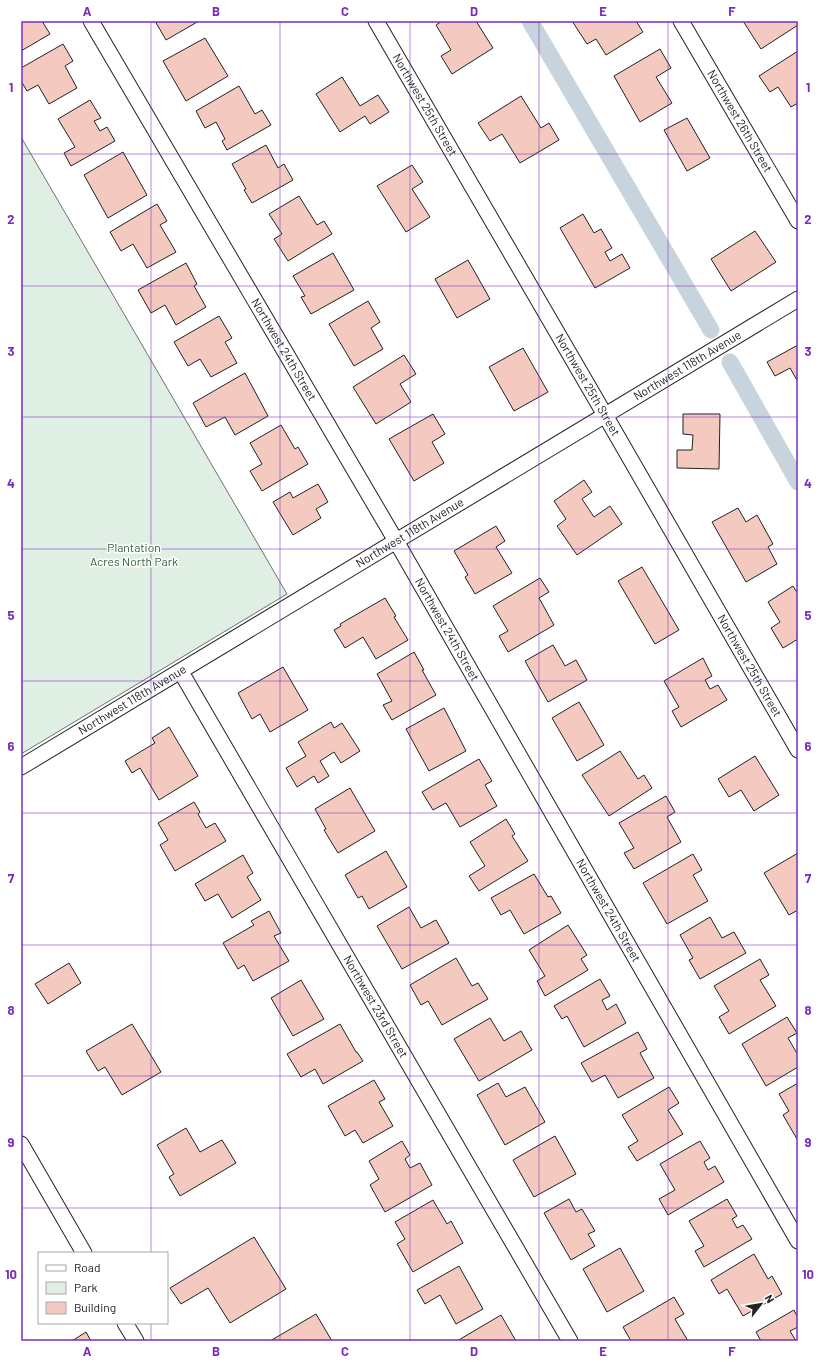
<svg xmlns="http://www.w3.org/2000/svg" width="819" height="1362" viewBox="0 0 819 1362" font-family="Barlow,sans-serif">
  <rect width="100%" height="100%" fill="#fff"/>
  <path fill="#e0efe3" stroke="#6f6f6f" d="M21,137l266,457 -266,160z"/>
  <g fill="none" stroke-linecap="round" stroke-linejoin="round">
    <path stroke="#c7d3dd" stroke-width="17" d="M530,21l181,309
      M730,362l68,120"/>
  </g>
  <path fill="#f3c9c0" stroke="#222" d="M21,21h21l8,13 -29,17z
    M155,21h44l-33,19z
    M442,21h34l17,27 -41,26 -11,-18 10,-6 -15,-25z
    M572,21h64l7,11 -37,23 -10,-16 -9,5z
    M743,21h55v4l-37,24z
    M205,38l23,38 -42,25 -23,-40z
    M63,44l10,17 -8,5 12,22 -28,16 -11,-19 -11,6 -6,-10v-13z
    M660,49l11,19 -15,9 16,26 -32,19 -26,-46z
    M798,51v52l-7,4 -13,-20 -8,5 -11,-16z
    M342,77l18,29 18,-11 11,17 -19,12 -5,-8 -25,16 -24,-38z
    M239,86l16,28 7,-4 9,15 -44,25 -5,-9 3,-2 -9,-17 -11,6 -9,-17z
    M521,96l20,32 8,-5 10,17 -39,23 -18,-29 -12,7 -12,-18z
    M90,100l11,18 -7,3 6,10 7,-4 8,14 -44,25 -7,-13 11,-6 -17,-28z
    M687,118l23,40 -23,13 -23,-41z
    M266,145l12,23 6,-4 9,16 -41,23 -8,-13 2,-1 -14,-25z
    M123,152l24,43 -39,23 -24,-43z
    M412,165l11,17 -11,7 18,28 -24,15 -29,-46z
    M299,196l18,29 7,-4 8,13 -44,27 -14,-22 8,-5 -13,-20z
    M157,204l10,17 -7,4 16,27 -29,16 -14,-24 -12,7 -11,-19z
    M583,214l11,19 7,-4 11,19 -7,4 5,9 12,-7 8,14 -35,20 -35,-60z
    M755,231l21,31 -45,29 -20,-32z
    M333,253l21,37 -43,24 -10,-17 4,-1 -12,-20z
    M468,260l22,39 -33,19 -22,-39z
    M186,263l11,21 -3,2 12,21 -30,18 -11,-20 -14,8 -13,-23z
    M368,301l12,21 -9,6 12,21 -29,17 -25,-42z
    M219,316l13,22 -7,4 12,21 -26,14 -11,-18 -12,7 -14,-24z
    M798,345v37l-8,-14 -15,8 -8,-14z
    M523,348l25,44 -34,19 -25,-44z
    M404,355l12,19 -16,10 11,18 -35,22 -23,-37z
    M245,373l23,43 -33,19 -10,-18 -19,10 -13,-24z
    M433,414l12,20 -13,8 12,21 -30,18 -25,-42z
    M683,414h37l-1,55 -42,-1v-18h15l1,-15 -10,-1z
    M281,425l14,24 3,-2 10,17 -46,27 -12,-20 12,-7 -12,-21z
    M584,480l8,12 -10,7 12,18 16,-11 12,18 -45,31 -20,-29 9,-7 -12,-18z
    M318,484l10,18 -12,7 5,9 -28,17 -20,-33 17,-10 3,6z
    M738,508l8,14 11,-7 16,29 -5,3 9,17 -31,18 -34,-60z
    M496,526l9,15 -9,6 16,26 -37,21 -10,-17 3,-2 -14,-24z
    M642,567l37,63 -24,14 -37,-63z
    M540,578l9,14 -10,6 15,27 -46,27 -9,-16 9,-5 -15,-25z
    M793,586l5,8v45l-15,9 -12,-20 9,-6 -12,-20z
    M385,598l11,18 -2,1 14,23 -32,19 -13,-22 -18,11 -11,-18 7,-4 -1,-2z
    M553,645l12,21 11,-6 11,20 -39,22 -23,-41z
    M414,652l10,18h-2l14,25 -44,25 -9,-15 9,-4 -15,-27z
    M703,658l9,18 -7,4 5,9 8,-4 9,15 -46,27 -9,-16 7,-4 -15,-26z
    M283,667l25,43 -38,22 -10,-18 -8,5 -14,-26z
    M579,702l25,43 -27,16 -25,-43z
    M444,708l22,43 -37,20 -23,-42z
    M331,722l3,6 8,-5 18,28 -19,12 -7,-11 -14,9 9,15 -11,7 -4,-7 -17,11 -11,-19 20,-12 -8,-14z
    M169,727l29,49 -39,24 -19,-32 -8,5 -7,-12 30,-18 -3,-5z
    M620,751l18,28 6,-4 8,13 -43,28 -27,-41z
    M755,756l24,39 -25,16 -13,-21 -12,7 -11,-18z
    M479,759l13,22 -7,4 12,21 -37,21 -14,-24 -13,7 -11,-18z
    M350,788l25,43 -37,22 -14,-23 2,-1 -11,-20z
    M666,796l9,16 -8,5 14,25 -47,27 -10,-16 10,-5 -15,-25z
    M194,802l6,10 -2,2 8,14 9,-5 11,18 -51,30 -15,-26 8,-5 -10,-17z
    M506,819l9,15 -3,2 16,25 -49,30 -10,-15 16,-10 -15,-24z
    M386,851l21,36 -38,22 -7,-13 -4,2 -13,-23z
    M798,853v57l-9,5 -25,-42z
    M693,854l9,16 -9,5 15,26 -41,23 -24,-41z
    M243,855l10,18 -6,4 14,23 -29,18 -14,-24 -13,7 -10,-17z
    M534,874l14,23 3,-1 10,17 -37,21 -14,-24 -9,5 -10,-17z
    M409,907l12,21 15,-8 13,23 -47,26 -25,-43z
    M269,911l12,22 -7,3 15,25 -36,20 -9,-16 -6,4 -15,-26 31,-18 -3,-4z
    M710,917l12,21 12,-6 12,21 -46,26 -11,-19 4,-2 -13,-23z
    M568,925l19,30 -6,4 7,11 -43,26 -8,-15 8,-5 -16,-26z
    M456,958l16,28 6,-3 10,16 -46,26 -14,-24 -7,4 -11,-20z
    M760,959l9,16 -9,5 16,26 -47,28 -10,-17 10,-6 -15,-25z
    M69,963l12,20 -33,21 -13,-20z
    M600,979l10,17 -8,4 5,10 9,-6 10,19 -42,24 -17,-31 -5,3 -8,-13z
    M301,980l23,39 -31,17 -22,-38z
    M787,1017l10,16 -9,5 10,17v12l-32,19 -24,-42z
    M490,1018l14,23 17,-10 11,19 -53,31 -25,-42z
    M132,1024l29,48 -39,23 -17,-28 -7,4 -12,-20z
    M340,1024l16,28h1l6,9 -40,23 -8,-15 -14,8 -14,-23z
    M638,1032l9,17 -7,4 14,25 -36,20 -13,-23 -13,7 -11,-19z
    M374,1080l11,19 -6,3 14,24 -30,17 -8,-13 -10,6 -17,-30z
    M498,1083l8,14 19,-10 20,35 -40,23 -28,-50z
    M798,1083v56h-1l-14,-24 6,-4 -10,-17z
    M669,1087l10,16 -11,7 15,24 -46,27 -9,-14 10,-6 -16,-26z
    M186,1128l14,24 22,-12 14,23 -56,33 -11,-19 5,-3 -17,-29z
    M555,1136l21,38 -42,23 -21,-37z
    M402,1141l8,14 -5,4 5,9 10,-5 12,22 -47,27 -15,-27 9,-6 -10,-18z
    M700,1141l10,17 -6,4 4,8 7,-4 9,16 -56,33 -9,-16 16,-9 -15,-26z
    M569,1199l7,13 6,-3 13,22 -7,3 7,12 -24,14 -27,-47z
    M727,1199l10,17 -5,3 5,9 6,-3 9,14 -48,28 -9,-16 9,-5 -15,-25z
    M433,1200l14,24 4,-3 12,22 -50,29 -16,-28 8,-5 -10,-17z
    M254,1237l32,52 -56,34 -22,-35 -27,16 -11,-16z
    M620,1248l24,43 -37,21 -24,-43z
    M754,1254l14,25 4,-3 10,18 -39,22 -16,-27 -8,5 -8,-14z
    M459,1266l24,43 -27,15 -16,-29 -15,9 -8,-14z
    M674,1297l10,17 -9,5 13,22h-57l-8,-14z
    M794,1310l4,8v9l-8,4 6,10h-35l-5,-9z
    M316,1314l16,27h-62z
    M501,1315l15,26h-59z
    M86,1332l5,9h-19z"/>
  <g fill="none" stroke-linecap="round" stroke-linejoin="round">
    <defs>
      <g id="street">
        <path id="s1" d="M91,21l305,520 402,700"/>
        <path id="s2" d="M376,21l229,394 193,335"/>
        <path id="s3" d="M681,21l117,200"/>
        <path id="s4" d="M181,672l389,669"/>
        <path id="s5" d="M21,767l777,-468"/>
        <path d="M21,1144l63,109"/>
        <path d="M125,1323l11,18"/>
      </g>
    </defs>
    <use href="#street" stroke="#222" stroke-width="17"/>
    <use href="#street" stroke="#fff" stroke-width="15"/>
  </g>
  <path fill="none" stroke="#7b2cbf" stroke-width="1" stroke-opacity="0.55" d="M151,21v1232M280,21v1320M410,21v1320M539,21v1320M668,21v1320M21,154h777M21,286h777M21,417h777M21,549h777M21,681h777M21,813h777M21,945h777M21,1076h777M21,1208h777M151,1323v18"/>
  <g text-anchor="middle" stroke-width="3" stroke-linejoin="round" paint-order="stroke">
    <g font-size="12" fill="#222" stroke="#fff">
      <text dy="4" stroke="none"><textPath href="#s2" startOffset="97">Northwest 25th Street</textPath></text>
      <text dy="4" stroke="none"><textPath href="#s3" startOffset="116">Northwest 26th Street</textPath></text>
      <text dy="4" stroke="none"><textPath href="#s1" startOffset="381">Northwest 24th Street</textPath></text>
      <text dy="4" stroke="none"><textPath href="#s5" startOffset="778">Northwest 118th Avenue</textPath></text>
      <text dy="4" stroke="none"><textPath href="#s2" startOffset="421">Northwest 25th Street</textPath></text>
      <text dy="4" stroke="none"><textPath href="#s5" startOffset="454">Northwest 118th Avenue</textPath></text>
      <text dy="4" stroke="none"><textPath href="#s1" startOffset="705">Northwest 24th Street</textPath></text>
      <text dy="4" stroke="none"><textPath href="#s2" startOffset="745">Northwest 25th Street</textPath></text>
      <text dy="4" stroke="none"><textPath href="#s5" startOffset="130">Northwest 118th Avenue</textPath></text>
      <text dy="4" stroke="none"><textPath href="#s1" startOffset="1029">Northwest 24th Street</textPath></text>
      <text dy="4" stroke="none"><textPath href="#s4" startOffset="387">Northwest 23rd Street</textPath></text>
    </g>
    <g font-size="12" fill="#2f5e38" stroke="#fff">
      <text x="134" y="552">Plantation<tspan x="134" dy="14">Acres North Park</tspan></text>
    </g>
  </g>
  <rect width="819" height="1362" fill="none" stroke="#ffffff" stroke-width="44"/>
  <rect x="38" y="1252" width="130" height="72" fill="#ffffff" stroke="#a7a7a7"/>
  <rect x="46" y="1265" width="20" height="6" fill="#ffffff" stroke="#a7a7a7"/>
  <text x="74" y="1272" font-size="12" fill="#222222">Road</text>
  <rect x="46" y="1282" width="20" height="12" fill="#e0efe3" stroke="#a7a7a7"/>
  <text x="74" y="1292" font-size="12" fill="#222222">Park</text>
  <rect x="46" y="1302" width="20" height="12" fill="#f3c9c0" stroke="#a7a7a7"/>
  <text x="74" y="1312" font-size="12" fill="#222222">Building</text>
  <g transform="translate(761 1304) rotate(59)" stroke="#ffffff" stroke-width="3" paint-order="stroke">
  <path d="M0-3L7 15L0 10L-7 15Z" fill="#222222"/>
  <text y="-6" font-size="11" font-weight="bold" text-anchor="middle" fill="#222222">N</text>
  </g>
  <rect x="22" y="22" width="775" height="1318" fill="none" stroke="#7b2cbf" stroke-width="1.5"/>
  <g font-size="13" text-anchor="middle" font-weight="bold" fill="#7b2cbf">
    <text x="87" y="16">A</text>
    <text x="216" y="16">B</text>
    <text x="345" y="16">C</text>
    <text x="474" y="16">D</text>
    <text x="603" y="16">E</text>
    <text x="732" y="16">F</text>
    <text x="11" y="92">1</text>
    <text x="808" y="92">1</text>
    <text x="11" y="224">2</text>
    <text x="808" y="224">2</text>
    <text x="11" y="356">3</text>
    <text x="808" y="356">3</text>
    <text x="11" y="488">4</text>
    <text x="808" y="488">4</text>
    <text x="11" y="620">5</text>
    <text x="808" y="620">5</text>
    <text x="11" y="751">6</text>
    <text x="808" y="751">6</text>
    <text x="11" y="883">7</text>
    <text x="808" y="883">7</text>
    <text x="11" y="1015">8</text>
    <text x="808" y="1015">8</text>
    <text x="11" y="1147">9</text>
    <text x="808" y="1147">9</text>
    <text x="11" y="1279">10</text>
    <text x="808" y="1279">10</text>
    <text x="87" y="1356">A</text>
    <text x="216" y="1356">B</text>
    <text x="345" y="1356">C</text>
    <text x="474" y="1356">D</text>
    <text x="603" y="1356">E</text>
    <text x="732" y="1356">F</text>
  </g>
</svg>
